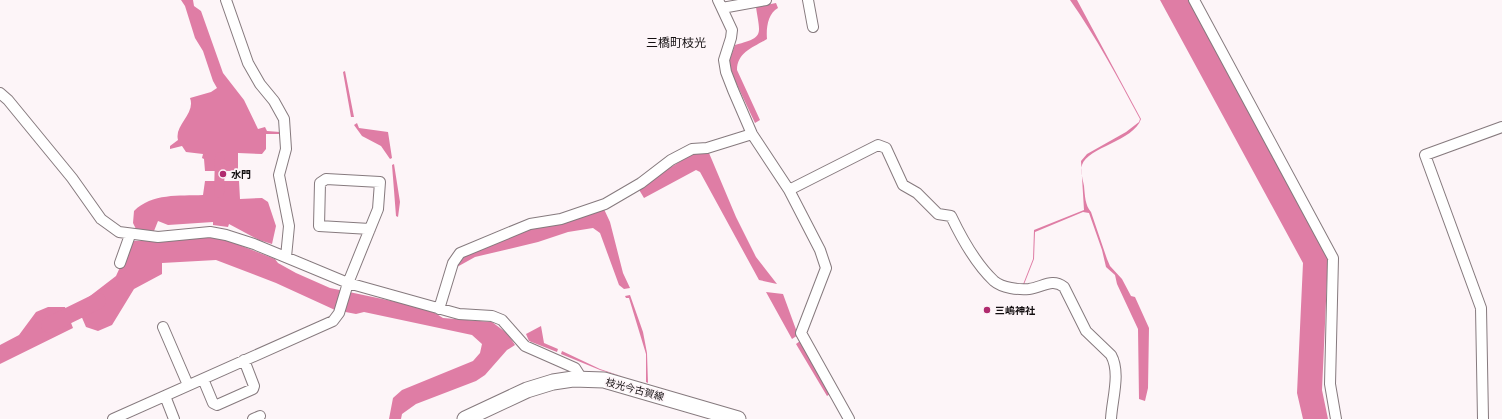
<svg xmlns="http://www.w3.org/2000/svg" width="1502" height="419" viewBox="0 0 1502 419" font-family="Rubik,'Noto Sans JP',sans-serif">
  <rect width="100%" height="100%" fill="#fdf5f8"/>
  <path fill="#df7da5" d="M181,0h12l1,6 7,5 22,62 21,27 14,29 7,-2 2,4 13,1v2h-14v15l-4,5 -24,-1v18h-33l-1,-12 -2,-1 1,-4 -17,-2 -4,-6 -12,3v-3l8,-6c-4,-15 18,-26 12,-42l21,-6 6,-4 -4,-7 -10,-30 -8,-13 -10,-32z
    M1070,0h7l64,119c-7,22 -53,28 -59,46 -2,6 1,15 2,21 1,10 1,19 7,26l16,47 3,7 12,13 9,17 4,1 14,31 -1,60 -3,13 -6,-2 -1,-70 -21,-45 -2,-9 -9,-8 -4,-17 -13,-37 -6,-1 -48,20 -1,27 -11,28h-1l11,-28 1,-29 50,-20 -3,-49 6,-7 39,-22 13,-10 1,-3c-22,-41 -44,-82 -70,-119z
    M1160,0h29l139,257 -6,133 6,29h-25l-6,-26 6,-130z
    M776,3l2,5c-10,5 -12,20 -11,31 -13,8 -30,13 -30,31l23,50 -5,3 -24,-51 -2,-11 6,-16c30,-8 25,-10 21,-38z
    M345,71l9,46h-3l-8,-45z
    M357,123l2,5 29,4 4,26 -2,1 -9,-13 -19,-10 -8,-11z
    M695,152l14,1 27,64 20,40 21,27 -18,-4 -59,-108 -4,-2 -52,28 -6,-10z
    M394,164l6,38 -2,15 -2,-1 -4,-51z
    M205,181h34l1,18 22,-1 6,4 8,24 -4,18 -13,-4 -30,-16 -1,3 -15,-2v-3l-45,3 -10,-4 -4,10 -18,-2 -3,-6 1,-12c18,-18 45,-15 69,-16z
    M603,207l7,15 13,51 7,15 -6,1 -5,-4 -19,-52 -7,-5 -25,4 -30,10 -63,15 -18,10 8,-11 60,-28 35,-4z
    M214,237l15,4 46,18 3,4 18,10 34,15 81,17 24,8 8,5 49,4 16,12 7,11 -8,5 -22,25 -9,6 -60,23 -14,10 -1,5h-12l4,-21 9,-8 71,-29 7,-8 2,-9 -10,-9 -108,-23 -8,2 -21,-4 -59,-27 -60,-23 -54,3v11l-28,15 -22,36 -14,6 -12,-4 -9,-21 39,-30 16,-35z
    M766,292l17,2 15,41 -6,4z
    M630,295l13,37 4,21 1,30 -2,-1v-28l-17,-56h-3l-1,-2z
    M48,307h17l8,21 -73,36v-19l19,-10 17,-23z
    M541,326l3,17 14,6 -1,3 -28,-11 -3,-7z
    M800,341l46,78h-3l-13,-25 -3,2 -31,-52z
    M562,351l38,18 24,8 -24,-7 -39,-16z"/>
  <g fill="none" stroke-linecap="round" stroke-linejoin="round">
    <path stroke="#df7da5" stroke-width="10" d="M219,193l1,-36"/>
    <path stroke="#df7da5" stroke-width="16" d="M49,325l49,-24"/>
    <defs>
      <path id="minor" d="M226,0l22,63 12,21 14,17 10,18 2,30 -7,26 10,51 -3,31
        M718,0l14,30 -1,8 -7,22 2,12 7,18 19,44 37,56 31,60 6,18 -25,65 48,86
        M808,0l5,27
        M1194,0l139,258 -3,126 6,35
        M722,8l44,-8
        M0,93l8,7 64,78 29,41 18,13 39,5 52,-5 16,3 28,9 94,39 111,31 33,2 10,4 23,26 50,22 7,11
        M789,190l89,-45 8,3 17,37 14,8 21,21 13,2c10,21 26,49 43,65 8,7 25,9 35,8 14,-2 23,-11 35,-2l22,44 25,24c10,18 1,44 0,64
        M120,263l10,-28
        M439,309l14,-46 7,-10 70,-29 31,-5 44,-15 36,-21 30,-23 21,-11 15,-1 45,-14
        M163,327l25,58
        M203,379l10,24 4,2 36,-16 1,-3 -10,-26
        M165,396l9,23
        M113,419l220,-98 6,-8 9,-30 30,-74 2,-27 -54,-3 -6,4 -1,43 51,3
        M253,419l7,-3
        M1483,419l-2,-111 -56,-153 77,-28"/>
      <path id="secondary" d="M465,419l62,-29 26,-8 20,-3 31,1 134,39"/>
    </defs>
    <use href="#minor" stroke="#867a7e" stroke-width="12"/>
    <use href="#secondary" stroke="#867a7e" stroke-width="17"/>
    <use href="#minor" stroke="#fff" stroke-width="10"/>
    <use href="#secondary" stroke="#fff" stroke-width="15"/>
  </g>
  <g fill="#b02a6e" stroke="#fdf5f8" stroke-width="1.5">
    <circle cx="223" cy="174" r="4"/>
    <circle cx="987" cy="310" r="4"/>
  </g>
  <g text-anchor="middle" stroke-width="3.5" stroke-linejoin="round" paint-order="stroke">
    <g font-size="10" font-weight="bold" fill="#140f11" stroke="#fdf5f8" text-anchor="start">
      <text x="231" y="178">水門</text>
      <text x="995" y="314">三嶋神社</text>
    </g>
    <g font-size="10" fill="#140f11" stroke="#fdf5f8">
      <text transform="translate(635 389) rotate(15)" y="4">枝光今古賀線</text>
    </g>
    <g font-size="12" fill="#140f11" stroke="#fdf5f8">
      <text x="676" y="47">三橋町枝光</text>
    </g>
  </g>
</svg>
